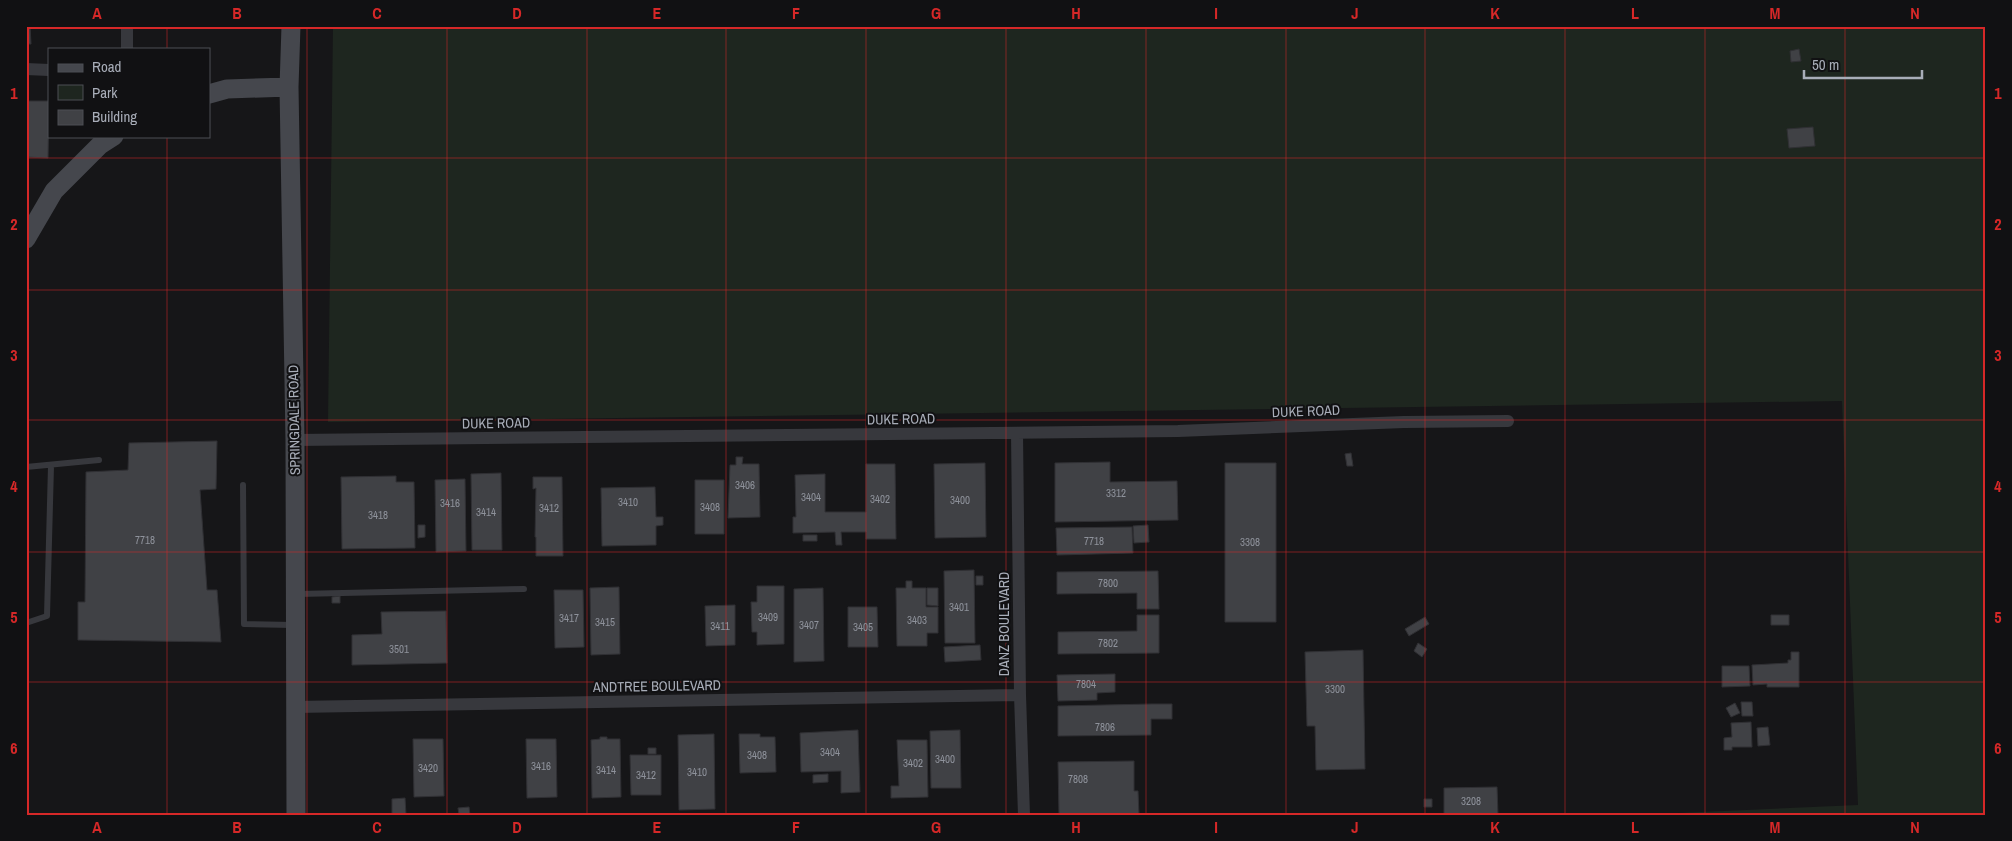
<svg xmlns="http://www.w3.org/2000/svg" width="2012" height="841" viewBox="0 0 2012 841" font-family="'Archivo Narrow',sans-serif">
  <rect width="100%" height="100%" fill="#161618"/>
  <path fill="#1e261f" d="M333,26h1653v789h-353l225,-10 -16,-404 -1514,21z"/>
  <path fill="#404145" stroke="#303034" d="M26,26h4l1,18h-5z
    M1799,49l2,12 -10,1 -1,-11z
    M26,101h23l-1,57 -22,-1z
    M1813,127l2,19 -26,2 -2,-19z
    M217,441l-1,48 -16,1 7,100h10l4,52 -143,-2v-38h7l1,-130 42,-2 1,-27z
    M1351,453l2,13h-6l-2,-12z
    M736,457h7l-1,7h17l1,53 -32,1 2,-53h6z
    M1110,462v20l67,-1 1,39 -123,2v-59z
    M985,463l1,74 -51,1 -1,-74z
    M1225,463h51v159h-51z
    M866,464h29l1,75h-30v-7h-25l1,13h-6l-1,-13 -42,1v-16h3l-1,-42 30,-1v38h41z
    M501,473l1,77h-30l-1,-76z
    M396,476v6h18l1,66 -73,1 -1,-72z
    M533,477h29l1,79h-27v-19h-1l1,-49 -3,1z
    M465,479l1,72 -30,1 -1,-72z
    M695,480h29v54h-29z
    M655,487l1,30h7v8l-7,1v19l-54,1 -1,-58z
    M418,525h7v12l-7,1z
    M1148,525l1,17 -15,1 -1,-17z
    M1132,527l1,26 -76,2 -1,-27z
    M803,535h14v6h-14z
    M974,570l1,73h-30l-1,-72z
    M1158,571l1,38h-22v-16l-80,1v-22z
    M976,576h7v9h-7z
    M906,581h6v7h14v19h12v26h-11v13h-30l-1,-58h10z
    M757,586h27v58l-27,1v-13h-5l-1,-30h6z
    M619,587l1,67 -29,1 -1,-67z
    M823,588l1,73 -30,1v-73z
    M927,588h11v18l-11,-1z
    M554,590h29l1,57 -29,1z
    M340,596v7h-8v-6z
    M735,605v40l-29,1 -1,-40z
    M848,607h29l1,40h-30z
    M446,611l1,52 -95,2v-30l30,-1 -1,-22z
    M1137,615h22v38l-101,1v-22l79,-1z
    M1771,615h18v10h-18z
    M1425,617l4,7 -20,12 -4,-7z
    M1418,643l9,6 -5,8 -8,-6z
    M980,645l1,15 -36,2 -1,-15z
    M1363,650l2,119 -49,1 -1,-44h-8l-2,-74z
    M1791,652h8v35h-32v-3l-14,1 -1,-20 36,-2v-3h3z
    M1722,666h27l1,20 -28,1z
    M1115,674v18l-18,1v7l-39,1 -1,-26z
    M1741,702h11l1,14h-11z
    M1735,703l5,10 -9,4 -5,-9z
    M1151,704h21v15h-21v16l-93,1v-30z
    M1751,722l1,25h-20v3h-8v-12l8,-1 -1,-14z
    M1768,727l2,18 -12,1 -1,-18z
    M858,730l2,62 -19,1v-22l-40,1 -1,-39z
    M960,730l1,58h-30l-1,-57z
    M714,734l1,75 -36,1 -1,-75z
    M739,734h21v3h15l1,35 -36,1z
    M600,737h7v2h13l1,58 -29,1 -1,-58 9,-1z
    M413,739h30l1,57 -30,1z
    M526,739h30l1,58 -30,1z
    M897,740h30l1,57 -37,1v-12h8z
    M648,748h8v6h-8z
    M630,755h31v40h-30z
    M1134,761v30h4l1,24h-80l-1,-53z
    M828,774v8l-15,1v-8z
    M1497,787l1,28h-54v-27z
    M405,798l1,17h-14v-16z
    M1424,799h8v8h-8z
    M469,807l1,8h-11l-1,-7z"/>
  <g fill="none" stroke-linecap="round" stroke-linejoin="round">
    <path stroke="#37383d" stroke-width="6" d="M26,467l73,-7
      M243,485l1,139 49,1
      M298,594l226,-5
      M26,623l21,-7 4,-150"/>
    <path stroke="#37383d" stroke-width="12" d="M127,49v-23
      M26,69l23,1
      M1017,433l3,262 4,120
      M295,440l883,-9 226,-9 104,-1
      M294,707l726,-12"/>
    <path stroke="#45474d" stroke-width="19" d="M291,26l-2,61 6,353 1,375
      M209,94l18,-5 62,-2
      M26,239l28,-48 46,-46 14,-9"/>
  </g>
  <path fill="none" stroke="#d62828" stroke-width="1" stroke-opacity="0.55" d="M167,26v23M307,26v789M447,26v789M587,26v789M726,26v789M866,26v789M1006,26v789M1146,26v789M1286,26v789M1425,26v789M1565,26v789M1705,26v789M1845,26v789M167,136v679M26,158h1960M26,290h1960M26,420h1960M26,552h1960M26,682h1960"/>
  <g text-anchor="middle" stroke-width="4" stroke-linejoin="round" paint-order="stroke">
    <g font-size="11" fill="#8e929b">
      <text x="745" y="489">3406</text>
      <text x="1116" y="497">3312</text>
      <text x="811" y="501">3404</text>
      <text x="880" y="503">3402</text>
      <text x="960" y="504">3400</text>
      <text x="628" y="506">3410</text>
      <text x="450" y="507">3416</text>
      <text x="710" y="511">3408</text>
      <text x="549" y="512">3412</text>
      <text x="486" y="516">3414</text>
      <text x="378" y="519">3418</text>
      <text x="145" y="544">7718</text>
      <text x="1094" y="545">7718</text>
      <text x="1250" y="546">3308</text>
      <text x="1108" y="587">7800</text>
      <text x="959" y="611">3401</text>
      <text x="768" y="621">3409</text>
      <text x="569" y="622">3417</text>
      <text x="917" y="624">3403</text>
      <text x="605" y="626">3415</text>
      <text x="809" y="629">3407</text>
      <text x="720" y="630">3411</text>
      <text x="863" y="631">3405</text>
      <text x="1108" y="647">7802</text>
      <text x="399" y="653">3501</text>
      <text x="1086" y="688">7804</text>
      <text x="1335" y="693">3300</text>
      <text x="1105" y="731">7806</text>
      <text x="830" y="756">3404</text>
      <text x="757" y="759">3408</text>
      <text x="945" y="763">3400</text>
      <text x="913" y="767">3402</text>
      <text x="541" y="770">3416</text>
      <text x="428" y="772">3420</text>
      <text x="606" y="774">3414</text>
      <text x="697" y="776">3410</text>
      <text x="646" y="779">3412</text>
      <text x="1078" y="783">7808</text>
      <text x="1471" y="805">3208</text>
    </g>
    <g font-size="14" fill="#a8adb8" stroke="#111113">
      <text transform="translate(1306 411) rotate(-2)" y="5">DUKE ROAD</text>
      <text transform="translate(901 419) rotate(-1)" y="5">DUKE ROAD</text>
      <text transform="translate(294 420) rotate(-91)" y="5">SPRINGDALE ROAD</text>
      <text transform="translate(496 423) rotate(-1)" y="5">DUKE ROAD</text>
      <text transform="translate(1004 624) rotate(-90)" y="5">DANZ BOULEVARD</text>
      <text transform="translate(657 686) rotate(-1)" y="5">ANDTREE BOULEVARD</text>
    </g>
  </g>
  <rect width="2012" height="841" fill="none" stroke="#111113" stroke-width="55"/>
  <rect x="48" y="48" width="162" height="90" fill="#111113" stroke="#4d4f55"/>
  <rect x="58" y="64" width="25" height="8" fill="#45474d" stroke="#4d4f55"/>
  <text x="92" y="72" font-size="15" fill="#a8adb8">Road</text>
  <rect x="58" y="85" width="25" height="15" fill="#1e261f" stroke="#4d4f55"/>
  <text x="92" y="98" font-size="15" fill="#a8adb8">Park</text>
  <rect x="58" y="110" width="25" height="15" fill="#404145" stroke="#4d4f55"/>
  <text x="92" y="122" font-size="15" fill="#a8adb8">Building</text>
  <path d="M1804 70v8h118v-8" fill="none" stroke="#a8adb8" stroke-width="2.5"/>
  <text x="1812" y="70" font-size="15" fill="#a8adb8" stroke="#111113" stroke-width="4" paint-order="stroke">50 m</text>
  <rect x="28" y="28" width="1956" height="786" fill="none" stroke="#d62828" stroke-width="2"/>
  <g font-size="16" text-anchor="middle" font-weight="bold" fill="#d62828">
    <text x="97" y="19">A</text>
    <text x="237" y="19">B</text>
    <text x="377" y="19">C</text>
    <text x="517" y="19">D</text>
    <text x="657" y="19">E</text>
    <text x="796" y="19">F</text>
    <text x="936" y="19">G</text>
    <text x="1076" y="19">H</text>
    <text x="1216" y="19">I</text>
    <text x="1355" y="19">J</text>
    <text x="1495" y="19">K</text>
    <text x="1635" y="19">L</text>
    <text x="1775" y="19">M</text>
    <text x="1915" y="19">N</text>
    <text x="14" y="99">1</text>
    <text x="1998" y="99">1</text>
    <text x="14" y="230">2</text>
    <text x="1998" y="230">2</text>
    <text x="14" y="361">3</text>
    <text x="1998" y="361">3</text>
    <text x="14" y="492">4</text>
    <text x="1998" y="492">4</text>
    <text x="14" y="623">5</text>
    <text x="1998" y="623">5</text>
    <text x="14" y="754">6</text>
    <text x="1998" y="754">6</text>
    <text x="97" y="833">A</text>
    <text x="237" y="833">B</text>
    <text x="377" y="833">C</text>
    <text x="517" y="833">D</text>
    <text x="657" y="833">E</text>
    <text x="796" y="833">F</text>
    <text x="936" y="833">G</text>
    <text x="1076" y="833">H</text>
    <text x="1216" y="833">I</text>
    <text x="1355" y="833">J</text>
    <text x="1495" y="833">K</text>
    <text x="1635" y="833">L</text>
    <text x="1775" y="833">M</text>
    <text x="1915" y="833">N</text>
  </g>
</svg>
